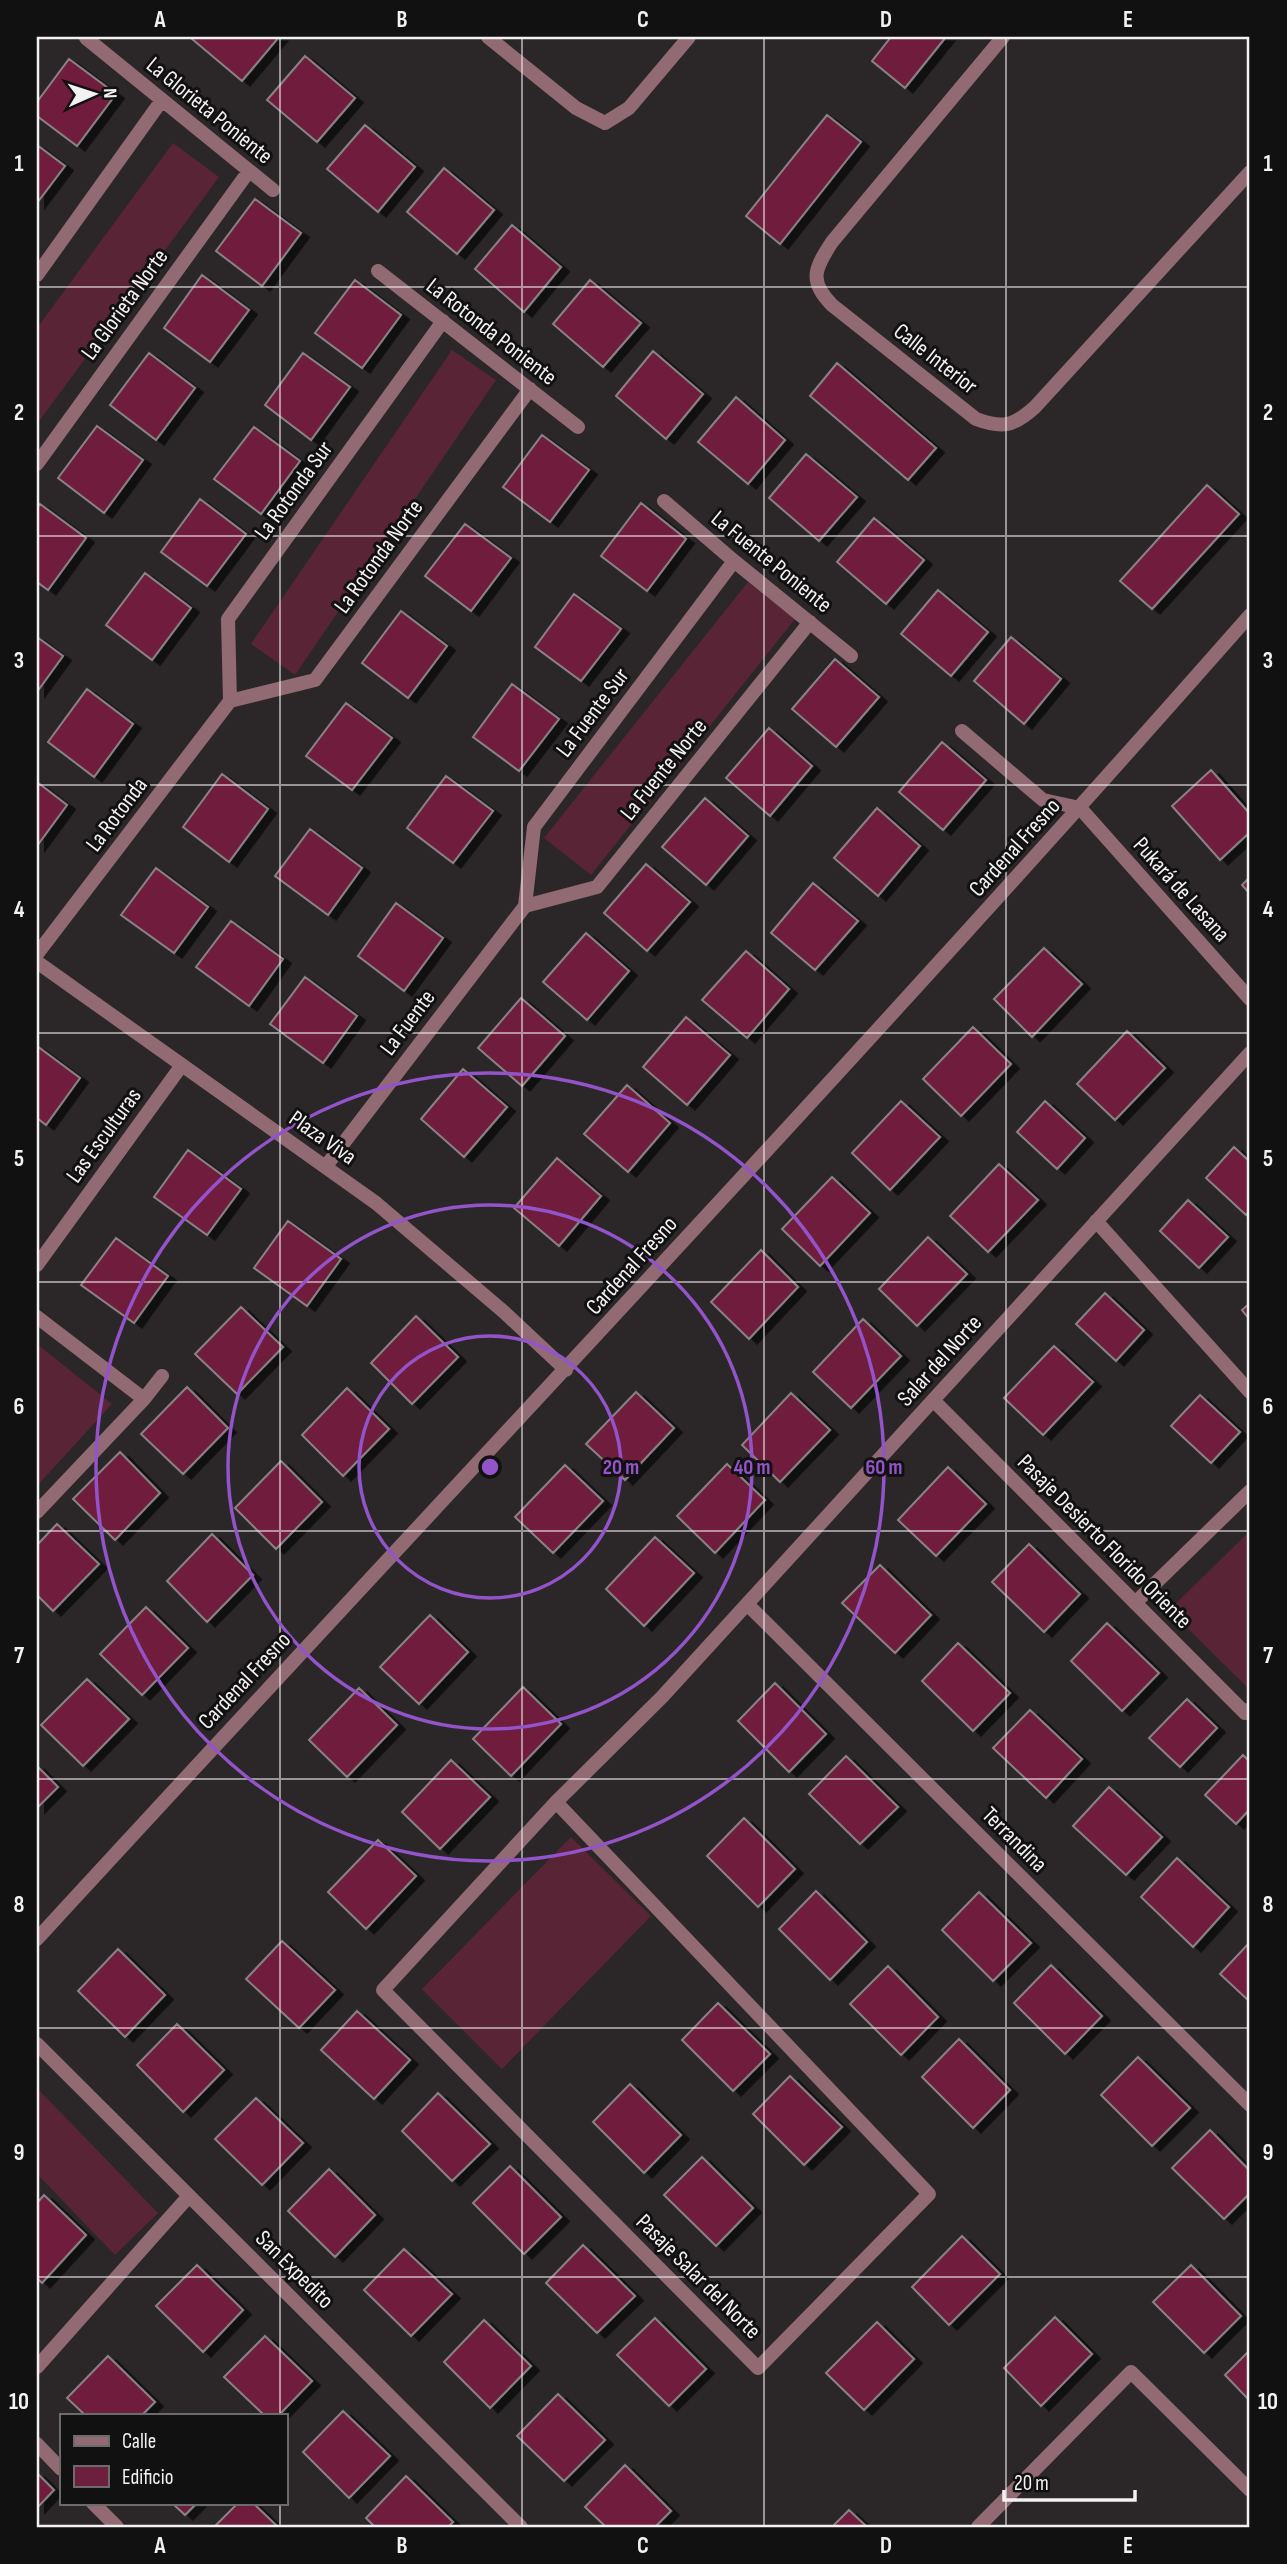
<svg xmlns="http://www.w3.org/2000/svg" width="1287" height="2564" viewBox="0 0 1287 2564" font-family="'Sofia Sans Condensed',sans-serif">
  <defs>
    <filter id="shadow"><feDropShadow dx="8" dy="4.5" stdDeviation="0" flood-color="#0009"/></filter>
  </defs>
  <rect width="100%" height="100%" fill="#2b2728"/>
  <path fill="#592436" d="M173,143l46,34 -182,247v-96z
    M452,350l44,30 -201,295 -44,-31z
    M748,582l47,37 -204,256 -47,-37z
    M37,1344l75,60 -75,82z
    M1250,1531v159l-81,-80z
    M571,1837l80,79 -149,153 -80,-80z
    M37,2088l121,125 -43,42 -78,-81z"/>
  <path fill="#6f1f3e" stroke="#888284" stroke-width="2" filter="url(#shadow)" d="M194,37h85l-37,44 -50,-42z
    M891,37h55l-41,51 -33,-27z
    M305,56l50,42 -38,44 -50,-42z
    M69,59l47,35 -39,52 -40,-30v-14z
    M827,115l34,27 -81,102 -34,-28z
    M365,125l50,42 -37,45 -51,-43z
    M37,145l28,21 -28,37z
    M444,168l50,42 -37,44 -50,-42z
    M255,199l46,34 -39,53 -46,-35z
    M512,225l49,42 -37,45 -49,-43z
    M202,275l47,35 -39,52 -46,-34z
    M355,280l46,35 -39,53 -47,-35z
    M590,280l51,43 -38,44 -50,-43z
    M653,351l50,43 -37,45 -50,-43z
    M149,353l46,35 -39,52 -46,-35z
    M303,353l47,34 -39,53 -46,-35z
    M837,363l99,85 -28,32 -98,-84z
    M736,397l49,43 -37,44 -50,-42z
    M97,426l46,34 -39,53 -46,-35z
    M254,427l46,34 -39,53 -47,-35z
    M542,435l47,35 -39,52 -47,-35z
    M806,454l51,43 -38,44 -50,-43z
    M1207,485l32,29 -87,95 -32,-28z
    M200,499l46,35 -39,52 -46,-34z
    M641,503l45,36 -39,52 -46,-35z
    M40,504l46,34 -38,52 -11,-8v-74z
    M874,518l50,42 -38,44 -49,-42z
    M465,524l46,34 -40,53 -46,-35z
    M145,573l46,35 -39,52 -46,-35z
    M938,590l50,42 -37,44 -50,-42z
    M574,594l47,35 -40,52 -46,-34z
    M401,611l46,35 -39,52 -46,-35z
    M37,637l26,19 -26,36z
    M1011,637l50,42 -37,45 -50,-43z
    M835,659l44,38 -43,50 -44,-38z
    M512,684l47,35 -40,52 -46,-34z
    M87,689l46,35 -39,53 -46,-35z
    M346,703l46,35 -40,52 -46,-34z
    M769,728l43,38 -42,50 -44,-38z
    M942,742l44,38 -43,50 -44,-38z
    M1211,770l39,44v18l-30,28 -48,-54z
    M222,774l46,35 -39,53 -46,-35z
    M446,776l47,35 -40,52 -46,-35z
    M37,782l30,23 -30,41z
    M705,798l43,38 -42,49 -44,-38z
    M877,808l43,38 -42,50 -44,-38z
    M310,829l52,39 -34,47 -53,-39z
    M646,864l44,38 -43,49 -43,-38z
    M156,868l52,39 -34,46 -53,-38z
    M1250,877v17l-8,-9z
    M813,883l45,38 -43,49 -44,-37z
    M396,903l47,35 -39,53 -46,-35z
    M231,921l52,38 -34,47 -53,-39z
    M586,933l43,38 -42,49 -44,-38z
    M1044,948l38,36 -50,53 -38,-38z
    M746,951l43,38 -42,49 -45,-38z
    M305,977l52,39 -34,47 -53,-39z
    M521,998l44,38 -43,50 -44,-38z
    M686,1017l44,38 -43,50 -44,-38z
    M973,1027l38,37 -50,52 -38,-37z
    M1127,1031l38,37 -50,52 -38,-36z
    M37,1046l43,32 -34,47 -9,-7z
    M463,1069l44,38 -43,50 -43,-38z
    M627,1085l43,38 -42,49 -44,-38z
    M901,1101l39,36 -50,53 -38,-37z
    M1045,1101l40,37 -28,31 -40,-37z
    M1234,1147l16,15v48l-4,5 -40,-37z
    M188,1150l53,39 -34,46 -53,-38z
    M557,1158l44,38 -42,50 -45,-38z
    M999,1164l39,36 -50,52 -38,-36z
    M832,1177l38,36 -50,53 -38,-37z
    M1188,1200l40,37 -29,31 -39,-37z
    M288,1221l53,38 -34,47 -53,-38z
    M928,1237l39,37 -50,52 -38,-37z
    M116,1238l52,38 -34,47 -53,-38z
    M761,1250l37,37 -49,52 -38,-37z
    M1105,1293l39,37 -28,31 -40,-37z
    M1250,1303v17l-8,-10z
    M241,1307l42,40 -46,47 -42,-40z
    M416,1316l42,41 -46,47 -41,-41z
    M863,1319l38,37 -50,52 -38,-36z
    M1054,1346l39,36 -50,53 -39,-37z
    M187,1387l41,41 -45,46 -42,-40z
    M347,1388l42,41 -46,47 -41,-41z
    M636,1392l38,36 -49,52 -39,-36z
    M791,1393l39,37 -50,52 -38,-37z
    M1200,1395l40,37 -29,31 -40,-37z
    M120,1452l40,41 -45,47 -42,-41z
    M281,1461l41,41 -46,47 -41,-41z
    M727,1464l38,36 -50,53 -38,-37z
    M565,1465l38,36 -50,52 -38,-36z
    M948,1467l38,37 -50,52 -38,-36z
    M57,1524l42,40 -46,47 -16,-16v-50z
    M212,1534l41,41 -46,47 -40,-41z
    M655,1537l39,36 -50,53 -38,-37z
    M1029,1544l51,50 -36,38 -52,-50z
    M880,1565l51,50 -36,38 -53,-50z
    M146,1607l42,41 -46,47 -42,-41z
    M430,1615l38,37 -49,52 -39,-37z
    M1107,1623l52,50 -37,38 -51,-50z
    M958,1643l52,50 -37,38 -51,-50z
    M87,1679l42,40 -46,47 -42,-41z
    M775,1683l51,51 -37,38 -51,-51z
    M523,1687l38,37 -50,52 -38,-37z
    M359,1688l38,37 -50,52 -38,-37z
    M1187,1699l30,29 -37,39 -31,-29z
    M1030,1710l52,49 -36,39 -53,-50z
    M1243,1755l7,7v47l-14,15 -31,-29z
    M846,1756l52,51 -38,37 -51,-50z
    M451,1760l39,37 -50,52 -38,-37z
    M37,1766l21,21 -21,21z
    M1109,1787l53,50 -36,38 -53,-49z
    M744,1818l51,51 -37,38 -51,-51z
    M378,1840l38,36 -50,53 -38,-37z
    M1177,1858l52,49 -36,40 -52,-50z
    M816,1891l51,51 -37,38 -51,-51z
    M979,1892l52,51 -38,38 -51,-51z
    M282,1941l53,49 -36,38 -53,-49z
    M1250,1942v60l-30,-28z
    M118,1949l47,46 -40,42 -47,-46z
    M1051,1965l51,51 -37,38 -51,-51z
    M888,1966l50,51 -37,38 -51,-51z
    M718,2003l52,51 -37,37 -51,-51z
    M357,2011l53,49 -36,39 -53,-49z
    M177,2024l47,46 -41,42 -46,-47z
    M959,2039l51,51 -37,38 -51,-51z
    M1138,2057l52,51 -38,38 -51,-51z
    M790,2076l52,51 -38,38 -51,-51z
    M630,2084l51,51 -37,38 -51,-51z
    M438,2093l52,51 -38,37 -50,-50z
    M256,2098l47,45 -41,42 -47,-46z
    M1210,2130l40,41v22l-26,26 -52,-51z
    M702,2157l51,51 -37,38 -52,-51z
    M510,2166l51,51 -37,37 -51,-51z
    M329,2169l46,46 -40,42 -47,-46z
    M44,2195l42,40 -44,48 -5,-5v-75z
    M962,2236l38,38 -51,51 -37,-38z
    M583,2245l52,51 -38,37 -51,-50z
    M404,2249l48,45 -41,42 -47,-46z
    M197,2265l46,45 -40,42 -47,-46z
    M1191,2265l50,51 -37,37 -51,-51z
    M1055,2317l37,37 -51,52 -37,-38z
    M655,2318l51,51 -37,37 -52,-51z
    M484,2320l47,46 -41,42 -46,-46z
    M877,2322l37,37 -50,51 -38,-37z
    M265,2336l47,45 -33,34h-15l-40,-38z
    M1250,2350v51l-25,-26z
    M108,2356l47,46 -13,13h-57l-18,-17z
    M558,2394l47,46 -41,41 -47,-45z
    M343,2411l47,45 -41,42 -46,-46z
    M625,2465l46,46 -16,16h-49l-21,-20z
    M37,2473l17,17 -17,18z
    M406,2476l47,46 -5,5h-73l-9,-9z
    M172,2503h25l-12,12z
    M238,2503h15l25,24h-64z
    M849,2510l18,17h-35z"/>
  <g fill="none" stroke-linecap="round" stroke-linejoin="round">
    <path stroke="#916a74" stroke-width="14" d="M488,37l88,71 29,15 24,-15 60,-71
      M1003,37l-171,205c-17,26 -24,39 0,63l144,114c27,10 38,7 59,-12l215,-235
      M86,38l187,152
      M378,271l200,156
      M37,275l125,-175
      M37,464l212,-293
      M664,501l70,60 117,95
      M230,701l-2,-82 215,-298
      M230,701l85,-21 215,-291
      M962,731l81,69 37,8 170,191
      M525,906l72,-19 213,-265
      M525,906l9,-79 200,-266
      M37,954l193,-253
      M37,962l339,241 128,109 62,58
      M326,1166l199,-260
      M1096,1221l154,171
      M37,1265l145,-200
      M37,1317l107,82
      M933,1400l312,313 5,-4
      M37,1512l107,-113 18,-23
      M1135,1603l115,-112
      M747,1604l503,501
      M556,1802l373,392 -171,174 -375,-378 173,-188 106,-105 588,-644
      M37,1939c405,-441 818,-875 1213,-1324
      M37,2044l484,483
      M37,2367l152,-171
      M37,2444l24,25
      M93,2503l24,24
      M978,2527l153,-155 119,118"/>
  </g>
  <path fill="none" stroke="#f4f1f2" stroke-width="2" stroke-opacity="0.55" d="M280,37v2378M522,37v2490M764,37v2490M1006,37v2490M37,287h1213M37,536h1213M37,785h1213M37,1033h1213M37,1282h1213M37,1531h1213M37,1779h1213M37,2028h1213M37,2277h1213M280,2503v24"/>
  <g fill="none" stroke="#9353c9" stroke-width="3.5">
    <circle cx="490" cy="1467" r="131"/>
    <circle cx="490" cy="1467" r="262"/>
    <circle cx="490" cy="1467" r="394"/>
  </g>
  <g text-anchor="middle" stroke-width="6" stroke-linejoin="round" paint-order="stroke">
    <g font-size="23" fill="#f4f1f2" stroke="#121111">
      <text transform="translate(210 110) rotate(39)" y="8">La Glorieta Poniente</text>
      <text transform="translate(124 304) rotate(-54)" y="8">La Glorieta Norte</text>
      <text transform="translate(492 331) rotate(38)" y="8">La Rotonda Poniente</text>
      <text transform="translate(936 358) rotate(38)" y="8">Calle Interior</text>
      <text transform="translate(293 490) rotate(-54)" y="8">La Rotonda Sur</text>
      <text transform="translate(378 556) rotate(-54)" y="8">La Rotonda Norte</text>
      <text transform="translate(772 561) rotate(39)" y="8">La Fuente Poniente</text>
      <text transform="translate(592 712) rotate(-53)" y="8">La Fuente Sur</text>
      <text transform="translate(663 769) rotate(-51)" y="8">La Fuente Norte</text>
      <text transform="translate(116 814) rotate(-53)" y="8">La Rotonda</text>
      <text transform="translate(1014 847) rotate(-48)" y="8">Cardenal Fresno</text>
      <text transform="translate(1182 889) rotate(48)" y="8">Pukará de Lasana</text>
      <text transform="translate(407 1022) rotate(-53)" y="8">La Fuente</text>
      <text transform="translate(103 1135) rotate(-54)" y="8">Las Esculturas</text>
      <text transform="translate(323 1137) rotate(35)" y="8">Plaza Viva</text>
      <text transform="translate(631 1265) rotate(-48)" y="8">Cardenal Fresno</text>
      <text transform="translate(939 1360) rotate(-48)" y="8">Salar del Norte</text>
      <text transform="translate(1105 1541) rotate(45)" y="8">Pasaje Desierto Florido Oriente</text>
      <text transform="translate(244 1680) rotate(-47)" y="8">Cardenal Fresno</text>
      <text transform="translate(1015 1839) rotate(45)" y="8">Terrandina</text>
      <text transform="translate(295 2269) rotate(45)" y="8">San Expedito</text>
      <text transform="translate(699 2276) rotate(45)" y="8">Pasaje Salar del Norte</text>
    </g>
  </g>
  <circle cx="490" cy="1467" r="10" fill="#9353c9" stroke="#121111" stroke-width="3.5"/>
  <g font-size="21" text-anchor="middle" font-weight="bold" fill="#9353c9" stroke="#121111" stroke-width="6" stroke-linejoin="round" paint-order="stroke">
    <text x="621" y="1474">20 m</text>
    <text x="752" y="1474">40 m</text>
    <text x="884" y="1474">60 m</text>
  </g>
  <rect width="1287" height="2564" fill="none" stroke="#121111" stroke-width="77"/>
  <rect x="60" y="2414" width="228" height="91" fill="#121111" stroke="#6c6b6b" stroke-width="2"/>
  <rect x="74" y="2436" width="35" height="10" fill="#916a74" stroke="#6c6b6b" stroke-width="2"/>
  <text x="122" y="2448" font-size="21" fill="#f4f1f2">Calle</text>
  <rect x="74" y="2466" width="35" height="21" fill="#6f1f3e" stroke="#6c6b6b" stroke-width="2"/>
  <text x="122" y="2484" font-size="21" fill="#f4f1f2">Edificio</text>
  <g transform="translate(94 94) rotate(87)" stroke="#121111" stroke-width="5" paint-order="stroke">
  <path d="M0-5L12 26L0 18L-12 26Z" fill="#f4f1f2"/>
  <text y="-10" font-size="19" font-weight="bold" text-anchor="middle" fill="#f4f1f2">N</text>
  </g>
  <path d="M1004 2490v10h131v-10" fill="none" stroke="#f4f1f2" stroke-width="3.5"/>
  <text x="1014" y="2490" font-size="21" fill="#f4f1f2" stroke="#121111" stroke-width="5" paint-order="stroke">20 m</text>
  <rect x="38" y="38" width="1210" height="2488" fill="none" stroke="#f4f1f2" stroke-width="2.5"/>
  <g font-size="23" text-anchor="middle" font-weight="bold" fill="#f4f1f2">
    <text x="160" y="27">A</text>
    <text x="402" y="27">B</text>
    <text x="643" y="27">C</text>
    <text x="886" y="27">D</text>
    <text x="1128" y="27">E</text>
    <text x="19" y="171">1</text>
    <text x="1268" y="171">1</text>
    <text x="19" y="420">2</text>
    <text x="1268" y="420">2</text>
    <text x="19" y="668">3</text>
    <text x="1268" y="668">3</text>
    <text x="19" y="917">4</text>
    <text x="1268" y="917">4</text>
    <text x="19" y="1166">5</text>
    <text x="1268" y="1166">5</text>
    <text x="19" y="1414">6</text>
    <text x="1268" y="1414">6</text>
    <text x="19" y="1663">7</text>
    <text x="1268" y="1663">7</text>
    <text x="19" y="1912">8</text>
    <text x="1268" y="1912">8</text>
    <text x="19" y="2160">9</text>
    <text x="1268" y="2160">9</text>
    <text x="19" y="2409">10</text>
    <text x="1268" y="2409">10</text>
    <text x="160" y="2553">A</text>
    <text x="402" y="2553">B</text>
    <text x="643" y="2553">C</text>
    <text x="886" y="2553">D</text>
    <text x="1128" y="2553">E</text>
  </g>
</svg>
